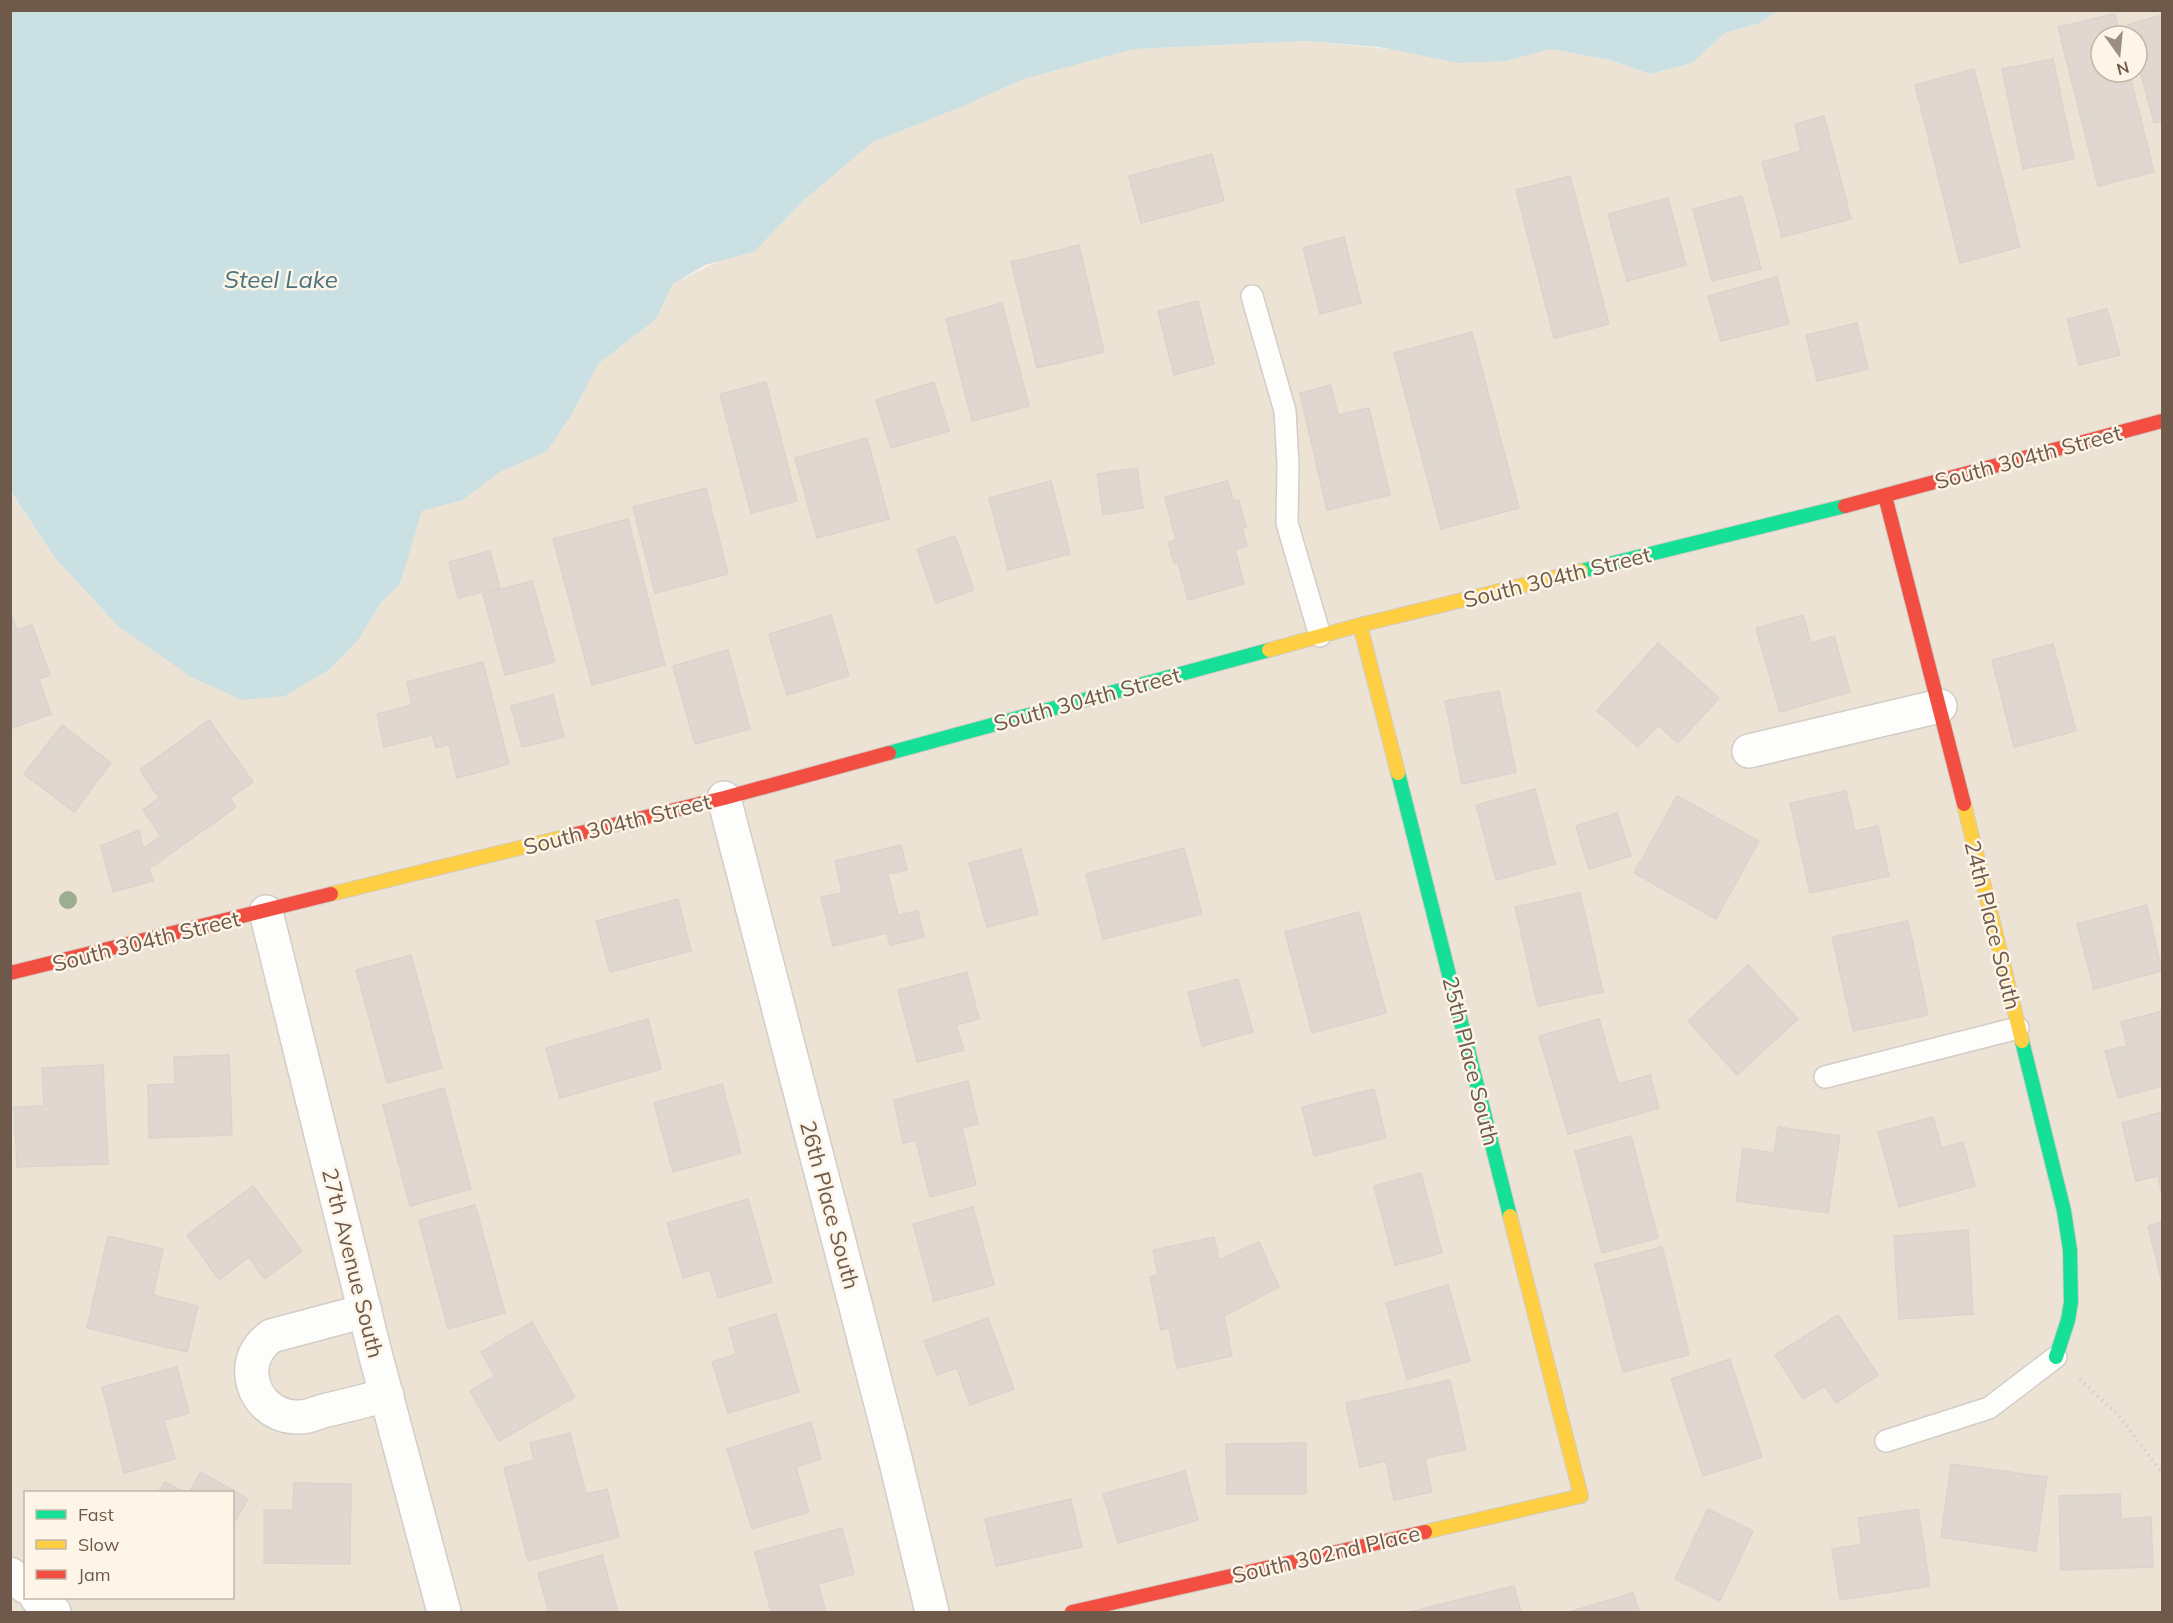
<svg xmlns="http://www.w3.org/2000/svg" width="2173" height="1623" viewBox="0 0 2173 1623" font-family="Mulish,sans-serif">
  <rect width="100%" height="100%" fill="#f4f0e7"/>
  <path fill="#ede3d5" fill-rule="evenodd" d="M1778,11h384v1601h-2151l-1,-1120 45,66 63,68 167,70 45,-27 29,-30 21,-35 20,-20 22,-73 41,-11 37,-28 47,-21 24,-35 27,-52 58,-45 17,-35 44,-22 37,-10 49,-51 70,-59 88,-35 63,-28 110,-30 173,-8 199,20 45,-12 59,11 40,14 42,-11 33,-30 35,-10zM2101,36h36v36h-36zM26,1492h206v106h-206z"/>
  <path fill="#cbe0e2" d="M10,11l1,-1 1767,1 -18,12 -35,10 -33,30 -42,11 -40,-14 -59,-11 -45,12 -48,2 -79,-16 -72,-6 -173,8 -110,30 -63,28 -88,35 -70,59 -49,51 -49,13 -32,19 -17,35 -58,45 -27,52 -24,35 -47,21 -37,28 -41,11 -22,73 -20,20 -21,35 -29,30 -45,27 -43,4 -51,-23 -73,-51 -63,-68 -44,-66z"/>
  <path fill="#e0d8d0" stroke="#dcd3ca" stroke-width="1.5" d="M2115,14l5,22h-19v36h28l25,100 -56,14 -40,-159z
    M2162,15v106l-8,2 -17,-65v-22h-6l-3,-11z
    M2053,59l21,100 -51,10 -21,-100z
    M1974,69l46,178 -60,16 -45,-178z
    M1824,116l27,103 -69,18 -20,-75 39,-11 -6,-27z
    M1212,154l12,47 -83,22 -12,-47z
    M1570,176l39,148 -55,14 -38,-148z
    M1742,196l19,73 -49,12 -19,-72z
    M1668,198l18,67 -59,16 -19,-67z
    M1344,237l17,66 -41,11 -17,-66z
    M1079,245l25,107 -67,16 -26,-106z
    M1777,277l12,47 -68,17 -13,-45z
    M1198,301l16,63 -40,11 -16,-64z
    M1002,303l27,103 -57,15 -26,-102z
    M2107,309l13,46 -41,10 -12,-46z
    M1857,323l11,46 -51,12 -11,-46z
    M1472,332l47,176 -78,21 -47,-176z
    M766,382l31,119 -46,12 -31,-119z
    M934,382l15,49 -58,17 -15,-48z
    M1331,385l7,30 31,-7 21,87 -63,15 -27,-117z
    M867,438l22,81 -72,19 -22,-80z
    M1137,468l6,40 -40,7 -6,-41z
    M1051,481l19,73 -62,16 -19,-72z
    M1228,481l5,20 6,-1 7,27 -4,1 5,18 -12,3 9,35 -56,16 -10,-38 -4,1 -6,-21 8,-2 -11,-43z
    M706,488l22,86 -73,19 -22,-86z
    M628,519l37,146 -73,20 -39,-146z
    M955,536l19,54 -38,13 -19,-54z
    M490,551l10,37 -42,10 -9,-36z
    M532,581l23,81 -50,13 -22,-81z
    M10,611l7,19 15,-5 18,50 -11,4 12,35 -41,15z
    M831,615l18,61 -62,19 -18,-61z
    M1803,615l8,28 23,-7 16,56 -70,20 -24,-84z
    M1658,643l61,55 -41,45 -20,-18 -20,22 -41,-36z
    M2053,644l23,87 -62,16 -22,-87z
    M728,650l22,79 -55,15 -22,-78z
    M483,662l26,102 -52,14 -8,-34 -13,4 -4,-13 -48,12 -7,-33 35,-9 -5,-23z
    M1499,691l17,81 -54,12 -17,-83z
    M553,695l11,42 -42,10 -11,-41z
    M209,720l44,62 -23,16 6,9 -87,62 4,12 -40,11 -12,-46 38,-16 4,18 18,-12 -18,-26 16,-12 -19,-28z
    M62,725l49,38 -37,49 -50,-38z
    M1535,789l20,75 -59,16 -20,-75z
    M1846,791l9,40 23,-5 11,50 -79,17 -20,-90z
    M1677,796l82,45 -43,78 -82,-46z
    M1617,813l14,43 -42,13 -13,-43z
    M901,845l6,25 -19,4 10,41 20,-4 6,26 -34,8 -3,-12 -54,13 -12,-49 21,-4 -7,-32z
    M1184,848l18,66 -99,25 -17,-65z
    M1021,849l17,65 -51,13 -18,-64z
    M1580,893l23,99 -65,14 -23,-99z
    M678,899l13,52 -81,21 -14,-51z
    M2147,905l15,66 -68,18 -17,-65z
    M1359,912l27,101 -74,20 -27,-101z
    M1908,921l20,94 -75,16 -21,-94z
    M411,955l31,113 -55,15 -31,-113z
    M1748,965l50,54 -61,56 -49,-54z
    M967,972l12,47 -23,6 8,25 -47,12 -19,-72z
    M1238,979l15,53 -51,14 -14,-54z
    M2162,1011v75l-44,12 -13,-47 22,-5 -6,-24z
    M648,1019l13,50 -101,29 -14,-50z
    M1599,1019l19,65 32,-9 9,33 -91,26 -29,-98z
    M229,1055l3,80 -83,3 -1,-53 27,-1 -1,-27z
    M103,1065l5,99 -91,3 -3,-60 30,-1 -2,-38z
    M968,1081l10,43 -16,4 14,57 -46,12 -14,-57 -13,3 -9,-43z
    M722,1084l19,69 -68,19 -19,-69z
    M444,1088l27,101 -61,17 -27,-101z
    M1374,1089l12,49 -72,18 -12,-49z
    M2162,1112v82l-4,-18 -22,5 -14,-58z
    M1933,1117l9,31 21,-6 12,44 -76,21 -21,-75z
    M1778,1127l62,9 -12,77 -92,-12 7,-53 31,5z
    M1631,1136l27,102 -56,15 -27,-102z
    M1421,1173l21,80 -47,12 -21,-79z
    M253,1186l49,65 -38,28 -15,-22 -30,23 -32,-45z
    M748,1199l24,83 -54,16 -8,-28 -27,8 -16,-55z
    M475,1205l30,108 -57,16 -29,-109z
    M973,1207l21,78 -60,16 -21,-77z
    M2162,1222v61l-14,-57z
    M1968,1230l5,84 -74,5 -5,-83z
    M108,1236l55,13 -10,46 45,11 -11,46 -100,-24z
    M1214,1237l5,23 40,-18 20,45 -55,29 8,40 -55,12 -8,-40 -8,2 -11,-53 8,-2 -5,-25z
    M1662,1247l27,108 -66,17 -28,-108z
    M1448,1285l22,76 -63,18 -21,-76z
    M776,1314l23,78 -71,21 -16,-51 24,-8 -7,-26z
    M1838,1315l40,60 -42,28 -11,-17 -22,13 -28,-44z
    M988,1318l26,71 -44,16 -13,-37 -20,7 -13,-34z
    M532,1322l43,75 -76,44 -29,-50 25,-15 -14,-24z
    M1730,1359l32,98 -59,19 -32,-97z
    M177,1367l12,46 -25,7 11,39 -51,14 -22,-86z
    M1450,1380l16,70 -41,8 7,34 -38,8 -8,-39 -26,6 -14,-64z
    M811,1422l10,37 -25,8 13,45 -57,17 -25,-80z
    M570,1433l16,61 21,-5 12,48 -91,24 -24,-93 30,-8 -4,-17z
    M1306,1443v51h-79l-1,-50z
    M1951,1464l96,13 -11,74 -95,-14z
    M1185,1471l13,49 -80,23 -15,-49z
    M201,1472l47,27 -16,27v-34h-43z
    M165,1482l19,10h-26z
    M294,1483l57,1 -1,80 -86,-1v-53h29z
    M2120,1494l1,25 30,-2 2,50 -92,3 -2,-74z
    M1071,1499l11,48 -86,19 -11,-47z
    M1708,1509l45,22 -33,70 -45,-22z
    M1918,1509l12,77 -90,14 -8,-51 30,-5 -4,-26z
    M842,1528l12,46 -36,10 8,28h-55l-16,-60z
    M602,1555l16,57h-69l-11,-39z
    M1514,1586l7,26h-106l-1,-1z
    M1633,1593l6,19h-70z"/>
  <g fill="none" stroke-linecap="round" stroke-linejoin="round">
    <defs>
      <path id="lane" d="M1252,296l33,115 3,53 -1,59 33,113
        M1825,1077l193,-49
        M1886,1441l103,-33 67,-51"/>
      <path id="street" d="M1749,751l191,-45
        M724,798l170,656 38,158
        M266,912l109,441 69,259
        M365,1311l-94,25c-13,10 -21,23 -19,40 3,25 23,42 48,41 8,0 16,-4 23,-6 21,-5 42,-10 64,-16
        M10,1574l16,13
        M37,1598l17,14"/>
      <path id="fast" d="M1581,571l264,-65
        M889,753l380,-103
        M1398,773l112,443
        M2022,1041l42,170 6,39 1,52 -3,18 -12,37"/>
      <path id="slow" d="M1360,625l38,148
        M1269,650l91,-25 221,-54
        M1964,804l58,237
        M331,894l237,-58
        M1425,1532l156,-36 -71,-280"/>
      <path id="jam" d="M1885,496l79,308
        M1845,506l317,-85
        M568,836l156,-38 165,-45
        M10,973l321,-79
        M1072,1612l353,-80"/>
    </defs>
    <use href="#lane" stroke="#d2cdc6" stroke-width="24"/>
    <use href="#street" stroke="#d2cdc6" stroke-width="36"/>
    <use href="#fast" stroke="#d2ccc4" stroke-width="16"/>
    <use href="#slow" stroke="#d2ccc4" stroke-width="16"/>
    <use href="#jam" stroke="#d2ccc4" stroke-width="16"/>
    <path stroke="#d6cfc9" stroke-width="4" stroke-dasharray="1.5 4.5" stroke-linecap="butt" d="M2080,1379l39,37 43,57"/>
    <use href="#lane" stroke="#fdfdfb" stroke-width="21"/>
    <use href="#street" stroke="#fdfdfb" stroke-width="33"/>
    <use href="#fast" stroke="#16e098" stroke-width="14"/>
    <use href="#slow" stroke="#ffcf43" stroke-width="14"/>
    <use href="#jam" stroke="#f24e42" stroke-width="14"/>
  </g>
  <circle fill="#9cae8f" cx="68" cy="900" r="9"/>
  <g text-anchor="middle" stroke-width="5" stroke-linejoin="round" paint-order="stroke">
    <g font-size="22" fill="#6e594b" stroke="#fdf5e7">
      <text transform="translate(2028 457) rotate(-15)" y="8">South 304th Street</text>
      <text transform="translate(1557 577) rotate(-14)" y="8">South 304th Street</text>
      <text transform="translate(1087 699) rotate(-15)" y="8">South 304th Street</text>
      <text transform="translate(617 824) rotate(-14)" y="8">South 304th Street</text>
      <text transform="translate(1993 925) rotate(76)" y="8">24th Place South</text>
      <text transform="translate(146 941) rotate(-14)" y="8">South 304th Street</text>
      <text transform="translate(1471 1061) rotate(76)" y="8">25th Place South</text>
      <text transform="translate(830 1205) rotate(75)" y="8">26th Place South</text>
      <text transform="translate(353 1263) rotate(76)" y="8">27th Avenue South</text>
      <text transform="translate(1326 1554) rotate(-13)" y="8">South 302nd Place</text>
    </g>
    <g font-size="24" font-style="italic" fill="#477480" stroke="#fdf5e7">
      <text x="281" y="288">Steel Lake</text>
    </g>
  </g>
  <rect width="2173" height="1623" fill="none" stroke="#6e594b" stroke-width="24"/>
  <rect x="24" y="1491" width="210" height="108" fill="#fdf5e7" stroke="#c4b7a9" stroke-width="1.5"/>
  <rect x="36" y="1510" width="30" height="9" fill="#16e098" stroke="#c4b7a9" stroke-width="1.5"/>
  <text x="78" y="1521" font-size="18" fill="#6e594b">Fast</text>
  <rect x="36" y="1540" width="30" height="9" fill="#ffcf43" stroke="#c4b7a9" stroke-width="1.5"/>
  <text x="78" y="1551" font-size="18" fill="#6e594b">Slow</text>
  <rect x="36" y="1570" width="30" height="9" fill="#f24e42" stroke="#c4b7a9" stroke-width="1.5"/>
  <text x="78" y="1581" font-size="18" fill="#6e594b">Jam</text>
  <g transform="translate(2119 54) rotate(165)"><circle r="28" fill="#fdf5e7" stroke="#c4b7a9" stroke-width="1.5"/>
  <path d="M0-4.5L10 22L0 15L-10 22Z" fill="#9d8e82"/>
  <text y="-9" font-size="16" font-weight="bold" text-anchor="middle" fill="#6e594b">N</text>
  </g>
</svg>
